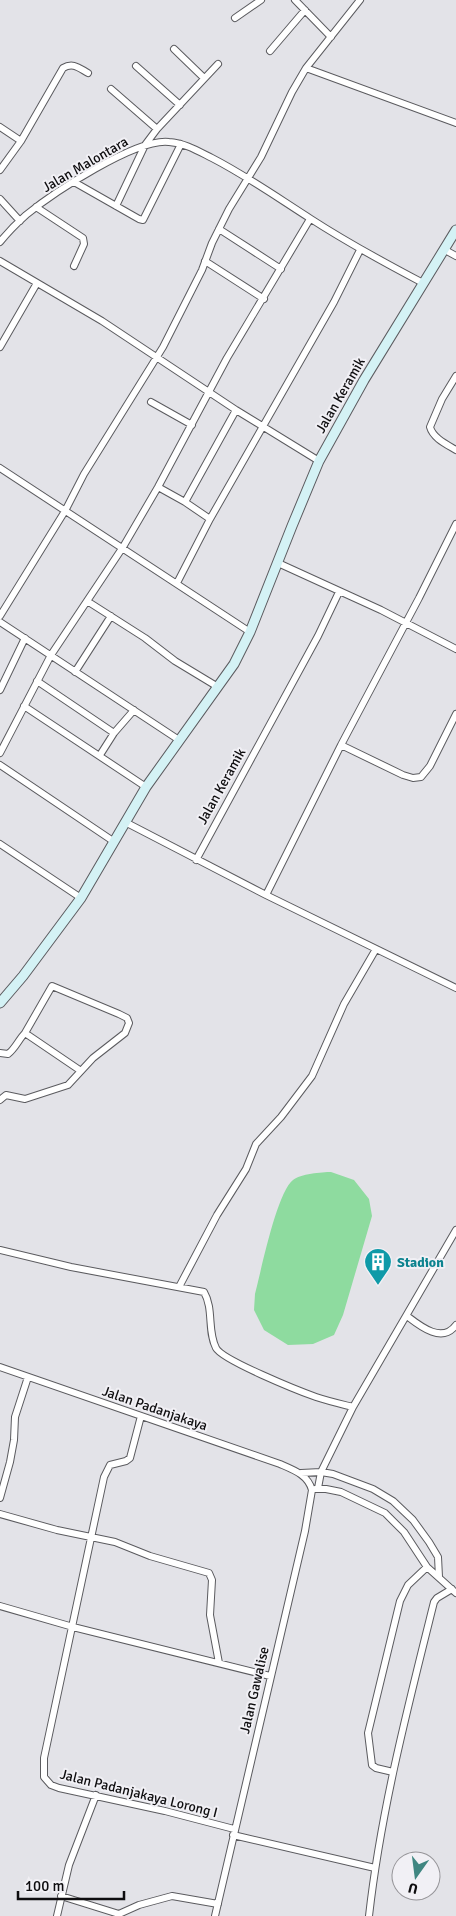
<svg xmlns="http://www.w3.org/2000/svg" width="456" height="1916" viewBox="0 0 456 1916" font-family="Signika,sans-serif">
  <rect width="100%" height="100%" fill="#e3e3e8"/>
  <path fill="#8edb9f" d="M331,1172l23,8 15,19 3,17 -29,99 -9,20 -21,9 -25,1 -24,-15 -10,-20 1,-16c6,-23 22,-102 38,-114 7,-6 29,-8 38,-8z"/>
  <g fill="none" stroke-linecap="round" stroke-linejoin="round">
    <defs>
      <path id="street" d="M295,0l36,37
        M235,18l26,-18
        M174,49l30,29
        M270,51l35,-41
        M136,66l44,39
        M306,68l150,55
        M111,89l46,40
        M0,127l21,14
        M0,170l21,-29 42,-73c10,-6 16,0 25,5
        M74,182l65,37 4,1 38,-76
        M0,199l20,22
        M116,206l29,-61 12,-16 61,-65
        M36,207l47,31 1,6 -10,22
        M219,229l62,40
        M0,242c8,-10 17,-19 26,-27 27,-22 110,-77 143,-73 16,1 29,9 43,16 35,18 66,40 99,61 37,24 74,44 112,64
        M445,250l11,6
        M0,261l102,60 134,89 83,51
        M205,261l59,38
        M0,347l37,-64
        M456,376l-14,23 -12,28c3,11 16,17 26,23
        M151,402l41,23
        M0,468l250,164
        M158,487l27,15
        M210,519l-25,-17 51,-92
        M278,563l103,47 75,39
        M177,583l33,-64 124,-217 26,-52
        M87,601l58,37 30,23 43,26
        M0,616l65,-105 19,-37 79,-127 39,-77 10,-27 17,-34 32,-52 31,-65 14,-24 54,-68
        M0,622l179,118
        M75,672l36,-56
        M37,681l77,52
        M0,690l25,-52
        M24,706l122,81
        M341,745l62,30 10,3 8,-1 9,-11 26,-52
        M0,753l51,-98 72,-108 35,-60 69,-129 83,-139
        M100,755l14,-22 20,-23
        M0,765l113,76
        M125,822l141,73 190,93
        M0,844l81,54
        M196,860l122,-224 21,-44
        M266,895l75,-150 78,-147 37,-74
        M0,1053l8,1c7,-5 11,-15 17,-21l56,38
        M0,1100l6,-5 19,4 43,-14 25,-27 32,-25 4,-10 -2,-5 -8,-4 -67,-28 -27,47
        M0,1250l71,17 133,25c10,17 3,39 12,56 6,12 83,43 100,49 12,4 25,7 37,10
        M179,1287l38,-72 29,-46 10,-25 25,-27 31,-41 32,-72 32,-55
        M407,1316c13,10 35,28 49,9
        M0,1367l280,97c14,6 28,11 32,26l-7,41 -90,385
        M141,1416l-11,42 -4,3 -16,4 -6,12 -60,281v19l7,8 8,3 106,23 69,18
        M301,1473l20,-1 12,2 40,15 20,12 20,19 16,22 9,15 1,20
        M318,1488l3,-16 32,-65 103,-177
        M315,1489h11l15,3 44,21 19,19 23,35 29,26
        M0,1498l10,-36 4,-22 1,-23 13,-40
        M0,1514l57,16 58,12 35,14 59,17 3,7 -2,35 9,48
        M0,1606l73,21 197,49
        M393,1772l-17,-4 -4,-3 -4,-32 32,-132 8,-16 19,-18
        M233,1835l142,33
        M61,1896l58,18 20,-9 33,-9 46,8
        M57,1916l12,-51 27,-70
        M369,1916c12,-106 39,-210 65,-314l3,-4 15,-9"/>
      <path id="secondary" d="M0,1003l23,-27 58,-78 65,-111 88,-123 16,-32 42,-106 27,-65 45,-81 92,-150"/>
    </defs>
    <use href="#street" stroke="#5b5b5f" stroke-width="8"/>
    <use href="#secondary" stroke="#5b5b5f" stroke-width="11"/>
    <use href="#street" stroke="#fff" stroke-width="6"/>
    <use href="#secondary" stroke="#d4f2f5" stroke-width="9"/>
  </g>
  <defs>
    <symbol id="building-pin" viewBox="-11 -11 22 30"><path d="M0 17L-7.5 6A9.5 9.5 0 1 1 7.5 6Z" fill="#0f9aa8" stroke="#f1f0f5"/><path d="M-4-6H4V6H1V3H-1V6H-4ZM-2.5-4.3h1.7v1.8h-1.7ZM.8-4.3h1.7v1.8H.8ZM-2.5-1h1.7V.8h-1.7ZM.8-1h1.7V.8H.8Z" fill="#fff"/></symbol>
  </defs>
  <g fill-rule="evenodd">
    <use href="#building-pin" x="362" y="1246" width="32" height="43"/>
  </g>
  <g text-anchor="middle" stroke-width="4" stroke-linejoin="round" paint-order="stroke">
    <g font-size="14" fill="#0e0d0f" stroke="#f1f0f5">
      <text transform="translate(85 164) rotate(-30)" y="5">Jalan Malontara</text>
      <text transform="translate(340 395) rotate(-60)" y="5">Jalan Keramik</text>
      <text transform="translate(221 786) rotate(-61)" y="5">Jalan Keramik</text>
      <text transform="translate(155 1408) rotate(19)" y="5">Jalan Padanjakaya</text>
      <text transform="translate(254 1690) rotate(-77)" y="5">Jalan Gawalise</text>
      <text transform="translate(139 1793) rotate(14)" y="5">Jalan Padanjakaya Lorong I</text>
    </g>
    <g font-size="14" font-weight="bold" fill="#0d838f" stroke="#f1f0f5" text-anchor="start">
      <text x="397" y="1267">Stadion</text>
    </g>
  </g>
  <g transform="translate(416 1876) rotate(194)"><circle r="24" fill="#f1f0f5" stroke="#969599"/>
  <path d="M0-4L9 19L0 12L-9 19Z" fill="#3f8681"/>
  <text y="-8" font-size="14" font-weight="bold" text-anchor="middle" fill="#0e0d0f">U</text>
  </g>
  <path d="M18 1891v8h106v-8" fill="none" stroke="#0e0d0f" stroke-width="2.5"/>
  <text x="25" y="1891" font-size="15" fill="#0e0d0f" stroke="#f1f0f5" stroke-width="4" paint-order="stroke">100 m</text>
</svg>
